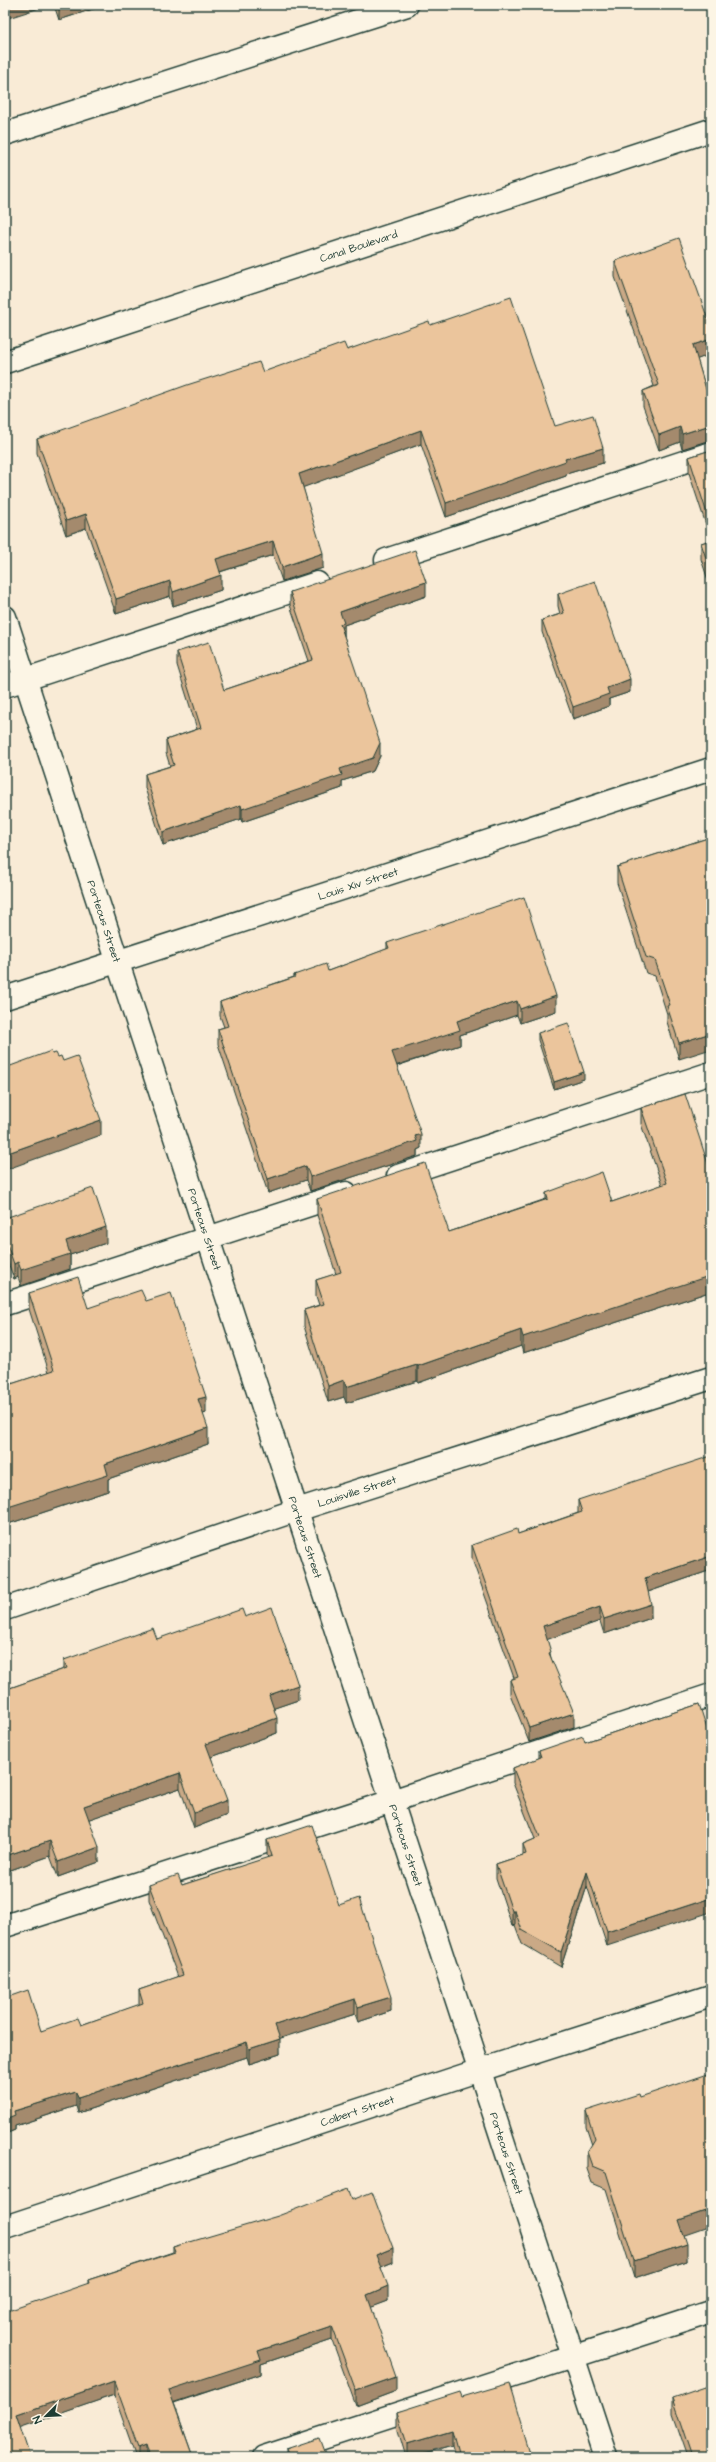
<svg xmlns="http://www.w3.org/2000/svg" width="716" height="2462" viewBox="0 0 716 2462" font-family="'Architects Daughter',sans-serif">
  <rect width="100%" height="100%" fill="#f9ebd6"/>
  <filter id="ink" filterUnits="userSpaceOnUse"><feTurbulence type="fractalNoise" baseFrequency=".025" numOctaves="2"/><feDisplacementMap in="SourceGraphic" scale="8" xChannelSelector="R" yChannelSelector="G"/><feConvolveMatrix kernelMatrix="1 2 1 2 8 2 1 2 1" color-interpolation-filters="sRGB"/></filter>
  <g filter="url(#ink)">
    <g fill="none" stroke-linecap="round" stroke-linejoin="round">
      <defs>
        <path id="lane" d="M386,560l325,-107
          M5,686l312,-103
          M398,1176l313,-103
          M5,1304l341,-111
          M5,1926l387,-125 319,-106
          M264,2457l447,-145"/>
        <g id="street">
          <path id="s1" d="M5,617l601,1840"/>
          <path id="s2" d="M5,998l706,-229"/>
          <path id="s3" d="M5,1609l292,-99 414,-132"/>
          <path id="s4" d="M5,2227l475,-157 231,-74"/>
        </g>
        <g id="secondary">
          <path d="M5,134l402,-129"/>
          <path id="s5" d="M5,362l706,-232"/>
        </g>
      </defs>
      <use href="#lane" stroke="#1f3d34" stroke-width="25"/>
      <use href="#street" stroke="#1f3d34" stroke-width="25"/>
      <use href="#secondary" stroke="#1f3d34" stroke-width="25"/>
      <use href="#lane" stroke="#fcf5e5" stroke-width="22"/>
      <use href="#street" stroke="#fcf5e5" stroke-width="22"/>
      <use href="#secondary" stroke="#fcf5e5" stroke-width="22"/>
    </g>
    <path fill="#caa986" stroke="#1f3d34" d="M54,5h51l-46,15z
      M615,261l96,93 -14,5 14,47v36l-4,-1 -25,8 -2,-7 -21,8 -16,-44v-15l11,-5 -39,-109z
      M430,325l125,101 48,37 -37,11v2l-120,41 -25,-73 -118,43 20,81 -41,13 -9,-26 -53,17 1,18 -48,16 -3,-10 -54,18 -30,-86 -20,7 -29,-82v-14l226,-67 84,-22z
      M711,450v139l-10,-30v-16l10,-3 -22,-67v-16z
      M290,592l136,4 -82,29v11l36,120 -7,15 -31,10v7l-100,34 -1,-3 -78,26 -18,-57v-14l25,-8 -4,-13v-13l31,-11 -20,-64v-13l47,38 85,-29 -19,-56z
      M558,594l72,98 -21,7v7l-36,13 -31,-87v-12l18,-6 -2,-8z
      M711,837l-32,222 -12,-37v-8l-12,-38 -9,-3 -29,-90v-16z
      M387,943l169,68 -36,12 -3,-8 -57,20v10l-63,21 24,82 -4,2v6l-107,35 -4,-11 -38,13 -50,-149v-15l6,-2 -4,-11v-14l74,-25v-2l34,-4 59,-22z
      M538,1033l46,46 -30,10 -16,-49z
      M641,1108l68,175v9l-186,61 -2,-7 -103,37 -1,-2 -71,22 -2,-6 -16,5 -24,-76v-16l15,-5 -3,-9v-16l20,-6 -19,-59v-16l132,33 97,-33v-6l66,9 50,-17 -21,-61z
      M5,1218l101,25 -36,12v14l-49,17 -3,-9 -4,2 -9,-25z
      M29,1293l59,15 58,-7 60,112 -3,1 5,30 -100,35v12l-103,34v-139l44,-14 -20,-63z
      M578,1500l133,70 -63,22 3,26 -47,16 -4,-13 -53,18 4,19 23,69 -45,15 -19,-48v-14l4,-2 -42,-119v-14l46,-11 60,-21z
      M245,1617l53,83 -24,8 3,25 -66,24 16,58 -33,13 -14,-40 -91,31 10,43 -41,15 -8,-21 -45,16v-186l2,3 57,-20v-9l93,-21z
      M699,1704l-92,242 -20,-60 -26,81 -39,-23 -7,-19 -3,1 -16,-48v-14l27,-9v-11l12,-5 -22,-56v-15l26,-10v-7l46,-9z
      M267,1840l72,65 52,106 -33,11 -3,-8 -76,24 1,16 -31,10 -2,-7 -169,56 -2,-7 -61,20v4l-10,4v-136l36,33 40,-6 58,-20v-15l39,-13 -29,-77v-15h33l86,-27 -1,-3z
      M586,2111l98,124 3,26 -53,17 -28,-89 -14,-6 -5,-14v-17l5,-7 -6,-18z
      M352,2200l41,62 -12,5 7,34 -17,6 25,84 -40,15 -24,-66 -71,24v10l-87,29 19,54h-57l-22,-62 -94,32 -15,30 83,-174v-3l85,-28v-5z
      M462,2397l70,60h-77l-3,-11 -38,11h-8l-9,-30v-15z
      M673,2398l38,59h-23l-15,-43z
      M286,2449l40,8h-40z"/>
    <path fill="#a48a6d" stroke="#1f3d34" d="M11,5h38l-44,14v-12z
      M68,5h37l-46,15v-12z
      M711,339v15l-18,7v-16z
      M707,426v15l-25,8v-15z
      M680,427v15l-21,8v-15z
      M421,430v14l-122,45v-15z
      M603,448v15l-37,11v2l-120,41v-14l119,-44z
      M86,514v14l-20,7v-14z
      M273,541v14l-57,18v-14z
      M323,553v15l-41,13v-14z
      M221,575v15l-48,16v-14z
      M170,581v15l-54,18v-15z
      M426,582v14l-82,29v11l-4,-12v-12z
      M630,679v13l-21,7v7l-36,13v-12l34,-19z
      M380,743v13l-7,15 -31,10v7l-100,34v-13l98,-40z
      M241,805v14l-78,26v-13z
      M556,996v15l-36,12v-14z
      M517,1001v14l-57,20v10l-68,22v-15l65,-31z
      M711,1033v16l-32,10v-16z
      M584,1072v7l-30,10v-7z
      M101,1120v15l-96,35v-16z
      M421,1134v14l-4,2v6l-107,35v-14z
      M306,1166v14l-38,13v-14z
      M106,1227v16l-36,12v14l-49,17v-16l45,-29z
      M18,1262v15l-4,2v-15z
      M711,1266v17h-2v9l-186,61v-16z
      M521,1330v16l-103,37v-17z
      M417,1365v16l-71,22v-16z
      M344,1380v17l-16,5v-16z
      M206,1397v16l-8,3v-17z
      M208,1428v16l-100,35v12l-103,34v-17l100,-44z
      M711,1556v14l-66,23v-15z
      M651,1604v14l-47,16v-15z
      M600,1607v14l-57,20v-15z
      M298,1685v15l-29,10v-15z
      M574,1713v14l-45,15v-14z
      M277,1718v15l-71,26v-15z
      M180,1773v15l-96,33v-15z
      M227,1800v15l-33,13v-15z
      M50,1841v15l-45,16v-16z
      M99,1847v15l-41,15v-15z
      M587,1872v14l-26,81v-15z
      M711,1898v14l-104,34v-14z
      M512,1911h3v14l-3,1z
      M391,1997v14l-33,11v-15z
      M355,1999v15l-80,26v-15z
      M280,2039v15l-31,10v-15z
      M247,2042v15l-169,56v-15z
      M76,2092v14l-61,20v4l-10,4v-15l9,-8z
      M711,2209v17l-32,11v-17z
      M687,2244v17l-53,17v-17z
      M393,2248v14l-17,7v-14z
      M388,2286v15l-21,8v-14z
      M332,2326v14l-71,24v10l-92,30v-14l89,-39z
      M396,2377v14l-40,15v-15z
      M114,2381v14l-98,34v-14z
      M452,2431v15l-38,11h-7v-13z
      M146,2444v13h-8v-10z"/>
    <path fill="#ebc59c" stroke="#1f3d34" d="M5,5h6l-6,2z
      M58,5h10l-9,3z
      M679,238l32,90v11l-18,6 18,61v20h-4l-25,8 -2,-7 -21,8 -16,-44 16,-6 -44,-124z
      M511,297l44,129 38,-11 10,33 -38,11 1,2 -120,42 -25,-73 -122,44 24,79 -41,14 -9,-26 -57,18 5,16 -48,17 -3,-11 -54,18 -30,-85 -20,7 -29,-82 150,-54 72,-23 4,10 81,-29 3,7 82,-29 1,4z
      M711,450v76l-22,-69z
      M711,540v33l-10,-30z
      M415,550l11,32 -86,30 4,11 -4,1 40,119 -7,15 -33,11 2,6 -100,34 -1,-4 -78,27 -18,-58 29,-9 -8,-25 35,-12 -24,-76 32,-10 15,48 89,-30 -23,-68z
      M595,581l35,98 -23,9 2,6 -36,13 -31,-87 22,-7 -6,-19z
      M711,837v196l-32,10 -12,-37 3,-1 -15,-45 -9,-3 -29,-90z
      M524,897l32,99 -36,13 -3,-8 -60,20 3,9 -68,22 29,82 -6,2 2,5 -107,36 -4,-11 -38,13 -50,-150 10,-3 -8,-24 75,-25 -1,-2 32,-11 2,7 61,-23 -2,-5z
      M568,1023l16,49 -30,10 -16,-49z
      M51,1051l1,3 4,-1 2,4 3,-1 2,5 14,-5 24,64 -96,34v-86z
      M685,1094l26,79v93l-4,2 2,8 -186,61 -2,-7 -103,36 -1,-1 -71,22 -2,-7 -16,6 -24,-76 20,-6 -8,-24 25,-8 -24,-73 108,-36 24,69 99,-33 -2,-6 56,-21 10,30 55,-19 -26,-75z
      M93,1188l13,39 -40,14 4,13 -49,16 -3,-8 -4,2 -9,-25v-21z
      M78,1277l10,31 53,-18 5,11 25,-8 35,104 -8,2 10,29 -103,36 3,11 -103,33v-122l49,-16 -25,-77z
      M711,1456v100l-66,22 6,26 -47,15 -4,-12 -57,19 8,26 -2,1 25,60 -45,15 -19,-48 8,-3 -46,-132 45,-16 1,5 64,-22 -4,-12z
      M272,1607l26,78 -29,10 8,23 -71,26 21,56 -33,13 -14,-40 -96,33 15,41 -41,15 -8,-21 -45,15v-170h1l1,3 60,-21 -3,-8 89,-32 4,11 85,-30 3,8z
      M699,1704l12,37v157l-104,34 -20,-60 -26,80 -39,-22 -7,-19h-3l-16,-47 30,-10 -3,-10 17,-7 -27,-69 28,-11 -2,-6 44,-15 2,6z
      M312,1825l27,80 20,-7 32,99 -33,10 -3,-8 -80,26 5,14 -31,10 -2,-7 -169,56 -2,-6 -62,19 1,4 -10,4v-121l23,-8 13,41 37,-13 3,7 62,-22 -4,-13 44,-15 -34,-90 29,-10 4,10 90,-29 -5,-16z
      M711,2073v136l-32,11 8,24 -53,17 -28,-89 -14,-6 -5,-14 8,-13 -9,-28 53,-17 1,3z
      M348,2189l4,11 20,-8 21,56 -17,7 12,31 -21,9 29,82 -40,14 -24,-65 -74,25 3,9 -92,30 24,67h-43l-4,-13 -8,3 -24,-66 -98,34 14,42h-25v-145l84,-29 -1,-3 87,-28 -2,-5 105,-31z
      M510,2383l22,73 -2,1h-71l-7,-26 -45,13 -10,-32 63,-20 2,5z
      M711,2385v72h-18l-20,-59z
      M319,2438l7,19h-37l-3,-8z"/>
  </g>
  <g text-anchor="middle" stroke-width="4" stroke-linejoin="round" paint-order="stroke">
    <g font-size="11" fill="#1f3d34" stroke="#fcf5e5">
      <text dy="4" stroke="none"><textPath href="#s5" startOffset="372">Canal Boulevard</textPath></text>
      <text dy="4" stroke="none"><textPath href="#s2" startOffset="371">Louis Xiv Street</textPath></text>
      <text dy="4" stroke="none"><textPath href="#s1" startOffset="320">Porteous Street</textPath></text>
      <text dy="4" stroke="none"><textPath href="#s1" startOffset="644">Porteous Street</textPath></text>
      <text dy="4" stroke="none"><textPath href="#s3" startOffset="371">Louisville Street</textPath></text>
      <text dy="4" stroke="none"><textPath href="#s1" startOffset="968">Porteous Street</textPath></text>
      <text dy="4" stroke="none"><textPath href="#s1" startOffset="1292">Porteous Street</textPath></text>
      <text dy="4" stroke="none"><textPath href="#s4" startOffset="371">Colbert Street</textPath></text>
      <text dy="4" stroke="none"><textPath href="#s1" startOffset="1616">Porteous Street</textPath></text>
    </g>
  </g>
  <rect width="716" height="2462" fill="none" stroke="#fcf5e5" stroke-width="20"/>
  <rect x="10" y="10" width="696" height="2442" fill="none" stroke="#1f3d34" stroke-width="1.5" filter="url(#ink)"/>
  <g transform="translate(46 2416) rotate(246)" stroke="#fcf5e5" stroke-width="3" paint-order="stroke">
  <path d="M0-3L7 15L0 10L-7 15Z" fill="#1f3d34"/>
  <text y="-6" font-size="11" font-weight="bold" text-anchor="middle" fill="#1f3d34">N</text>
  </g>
</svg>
